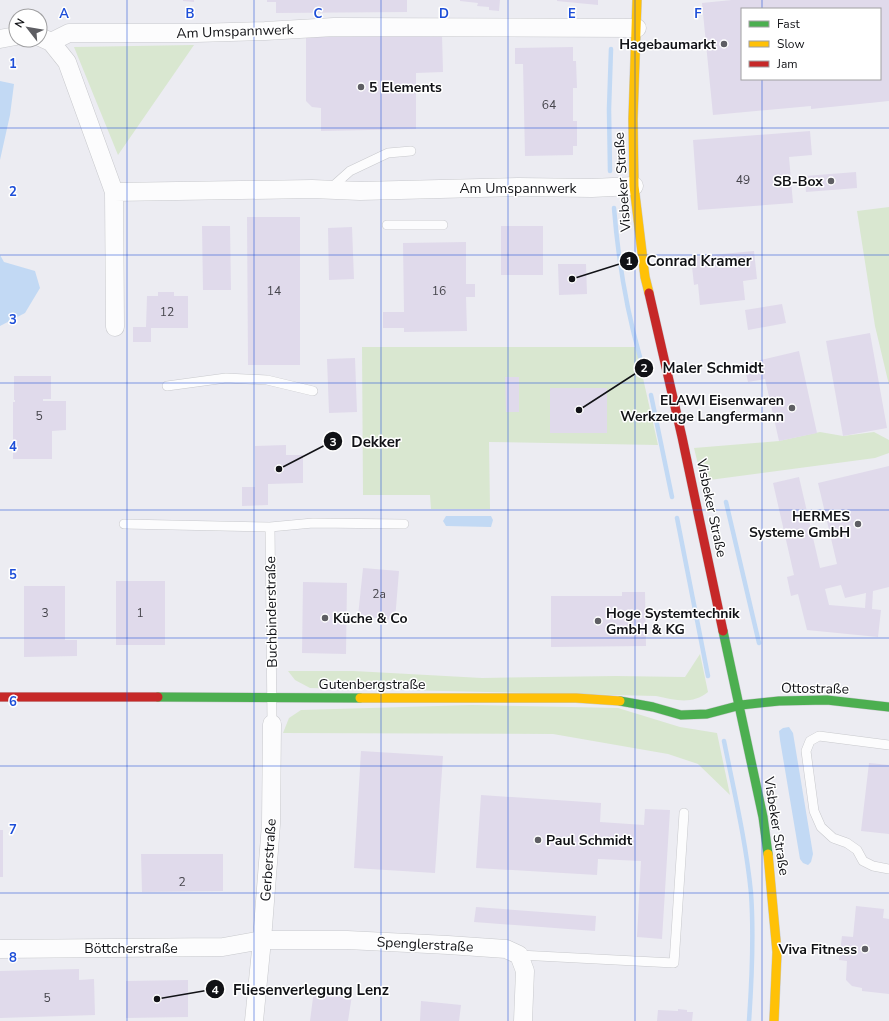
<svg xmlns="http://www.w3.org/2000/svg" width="889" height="1021" viewBox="0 0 889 1021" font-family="'Nunito Sans',sans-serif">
  <rect width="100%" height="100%" fill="#ececf2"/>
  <path fill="#d9e7d0" d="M194,45l-76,110 -44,-108z
    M889,207v178l-14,-59 -18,-115z
    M362,347h274l22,98 -169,-3 1,67h-59l-1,-14h-67z
    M820,432l23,4 31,-4 15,8v13l-14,5 -173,23 -8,-33 85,-7z
    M700,654l8,38c-16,13 -33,8 -52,4l-346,-8 -15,-8 -7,-9h66l128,7 134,-2 69,1z
    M472,705l146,3 62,19 37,6 13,62 -32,-31 -30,-10 -115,-20 -270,-1 6,-15 12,-8z"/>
  <path fill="#c2d9f4" d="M0,81l14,3 -4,31 -10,45z
    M0,255l4,7 31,9 5,17 -15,25 -25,13z
    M446,516h45l2,4 -2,7 -45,-1 -3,-5z
    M789,727l4,6 20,121 -2,8 -3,3 -5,-2 -3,-4 -20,-119 -1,-9 4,-3z"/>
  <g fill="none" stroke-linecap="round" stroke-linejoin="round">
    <path stroke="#c2d9f4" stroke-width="4.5" d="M610,171l-1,-62 2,-60
      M614,208c4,50 12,100 26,149
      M651,395l21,102
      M726,502l33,141
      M677,518l31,158
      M724,741c10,50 22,101 27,152 3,43 1,85 -2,128"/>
  </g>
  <path fill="#e0daeb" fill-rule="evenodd" d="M183,0h11v2l-11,-1z
    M267,0h140v12l-131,1v-11h-9z
    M460,0h40l-1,11 -10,-1v-3l-12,-1 1,-3 -18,-2z
    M557,0h41v5l-41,-4z
    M732,0h157v101l-78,8v-3l-98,9 -11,-112zM742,9h138v70h-138z
    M442,35l1,37 -27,1v56l-95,2v-23l-9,-1 -6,-6v-64z
    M573,47v14h3l1,27h-4v33h4v25h-4v9l-48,1 -2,-92h-8v-16z
    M810,131l2,24 -23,2 4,46 -95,7 -5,-70z
    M856,172l1,16 -51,4 -1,-16z
    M247,217h53v148h-52z
    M202,226h28l1,64h-28z
    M501,226h42v49h-42z
    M352,227l2,52 -25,1 -1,-52z
    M466,242v42h9v13h-9l1,34 -63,1v-4h-21v-16h21l-1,-69z
    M754,251l3,28 -14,2 2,19 -45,5 -2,-21 -4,1 -3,-28z
    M558,264h28l1,30 -28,1z
    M158,292h16v4h14v32h-37v14h-18v-15h13l1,-31h11z
    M782,304l4,19 -38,7 -3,-20z
    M870,333l17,95 -44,8 -17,-95z
    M799,351l18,82 -38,8 -14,-62 -17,3 -4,-18z
    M355,358l2,54 -28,1 -2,-54z
    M14,376h37v23h-8v2h23v29l-14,1v28h-39v-57h2v-2h-1z
    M505,377h14v35h-13z
    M550,388h57v45h-57z
    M286,445v10h17v28l-35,1v21l-26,1v-19h13v-41z
    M889,466v121l-16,4 -1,18 9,1 -3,27 -71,-7 -9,-36 -7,2 -4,-19 7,-2 -21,-92 26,-6 21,91 17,-4 -19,-81zM841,585l4,13 21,-5 -1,15 -36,-3 -4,-16z
    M363,568l36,3 -4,49 -37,-4z
    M116,581h49v64h-49z
    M303,582l44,1 -1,71 -44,-1z
    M24,586h41v54h12v16l-53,1z
    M622,592h23l1,54 -95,1v-51h71z
    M361,751l82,5 -8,117 -81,-5z
    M869,763l20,2v69l-28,-3z
    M481,795l120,8 -1,19 44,3 1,-16 25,1 -8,129 -25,-2 4,-76 -43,-2 -1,16 -121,-7z
    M0,830h3v47h-3z
    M141,854h82v37l-81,1z
    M856,906l28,3 -1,9 6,1v75l-27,-3v-3l-10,-2 -6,-6 1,-19 -8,-1 3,-24 11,1z
    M476,907l120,9 -1,15 -121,-9z
    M79,969v11l15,-1 1,36 -95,3v-47z
    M188,980v37l-62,1v-37z
    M314,990l38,5 -4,26h-38z
    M421,1001l40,4 -2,16h-39z
    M678,1009l9,1v2h6l-1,9h-35l1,-11 20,1z"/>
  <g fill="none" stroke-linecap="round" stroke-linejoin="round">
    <defs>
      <path id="lane" d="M331,188l19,-17 38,-18 23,-2
        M387,225h56
        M167,386l59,-8 41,2 46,11
        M124,524l146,3
        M272,724l-2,-197 43,-4 91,1
        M889,745l-70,-9 -9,5 -4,10 8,60 7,16 12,11 14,5 10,7 6,11 10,5 16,3
        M519,955l155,8 10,-150"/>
      <path id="street" d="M40,37l11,5 16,20 47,130 198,-3 48,2 158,-4 74,1 42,-2
        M0,39l16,-3
        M51,42l18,-9h127l69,-2 69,-4 303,1
        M114,192l1,135
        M0,949l223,-2 39,-7h85l101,5 58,4 13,6 6,16 -2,50
        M254,1021l8,-81 9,-116 1,-100"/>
      <path id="fast" d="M723,631l40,186 5,37
        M158,697l202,1
        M620,701l33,6 28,8 26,-1 34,-9 38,-4 48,-1 62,7"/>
      <path id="slow" d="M637,0l-4,119 1,67 11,91 4,16
        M360,698h216l44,3
        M768,854l9,98 -3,69"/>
      <path id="jam" d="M649,293l33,144 41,194
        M0,697h158"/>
    </defs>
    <use href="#lane" stroke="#c8c9cd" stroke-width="10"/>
    <use href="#street" stroke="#c8c9cd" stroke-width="19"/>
    <use href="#fast" stroke="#c8c9cd" stroke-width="10"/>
    <use href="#slow" stroke="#c8c9cd" stroke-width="10"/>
    <use href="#jam" stroke="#c8c9cd" stroke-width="10"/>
    <use href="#lane" stroke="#fcfcfd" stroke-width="9"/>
    <use href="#street" stroke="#fcfcfd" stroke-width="18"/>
    <use href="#fast" stroke="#4caf50" stroke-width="9"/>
    <use href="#slow" stroke="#ffc107" stroke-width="9"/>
    <use href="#jam" stroke="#c62828" stroke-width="9"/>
  </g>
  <path fill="none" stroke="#1d4ed8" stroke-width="1" stroke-opacity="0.55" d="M127,0v1021M254,0v1021M381,0v1021M508,0v1021M635,0v1021M762,0v9M762,79v942M0,128h889M0,255h889M0,383h889M0,510h889M0,638h889M0,766h889M0,893h889"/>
  <g fill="#5e5e63" stroke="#fff" stroke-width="1.5">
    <circle cx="724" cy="44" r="4"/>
    <circle cx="361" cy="87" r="4"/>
    <circle cx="831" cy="181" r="4"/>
    <circle cx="792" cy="408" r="4"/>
    <circle cx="858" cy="524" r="4"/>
    <circle cx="325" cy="618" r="4"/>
    <circle cx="598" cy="621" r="4"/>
    <circle cx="538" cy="840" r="4"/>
    <circle cx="865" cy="949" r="4"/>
  </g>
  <g text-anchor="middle" stroke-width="3" stroke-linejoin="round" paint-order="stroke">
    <g font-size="12" fill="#45444b">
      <text x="549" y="109">64</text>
      <text x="743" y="184">49</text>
      <text x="274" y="295">14</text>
      <text x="439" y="295">16</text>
      <text x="167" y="316">12</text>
      <text x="39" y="420">5</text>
      <text x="379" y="598">2a</text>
      <text x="45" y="617">3</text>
      <text x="140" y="617">1</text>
      <text x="182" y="886">2</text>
      <text x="47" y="1002">5</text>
    </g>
    <g font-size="14" fill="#111216" stroke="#fff">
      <text transform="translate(235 31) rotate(-2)" y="5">Am Umspannwerk</text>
      <text transform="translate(622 182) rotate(-94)" y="5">Visbeker Straße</text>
      <text x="518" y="193">Am Umspannwerk</text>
      <text transform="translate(712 508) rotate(78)" y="5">Visbeker Straße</text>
      <text transform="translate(271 612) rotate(-91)" y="5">Buchbinderstraße</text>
      <text x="372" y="689">Gutenbergstraße</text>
      <text transform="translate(815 688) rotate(1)" y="5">Ottostraße</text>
      <text transform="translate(777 826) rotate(81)" y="5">Visbeker Straße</text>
      <text transform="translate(268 860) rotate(-86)" y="5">Gerberstraße</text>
      <text transform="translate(425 944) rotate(3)" y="5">Spenglerstraße</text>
      <text x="131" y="953">Böttcherstraße</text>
    </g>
    <g font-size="14" font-weight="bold" fill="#111216" stroke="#fff" text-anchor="end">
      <text x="716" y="49">Hagebaumarkt</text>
      <text x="369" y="92" text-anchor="start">5 Elements</text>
      <text x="823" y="186">SB-Box</text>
      <text x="784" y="405">ELAWI Eisenwaren<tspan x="784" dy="16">Werkzeuge Langfermann</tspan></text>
      <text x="850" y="521">HERMES<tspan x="850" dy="16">Systeme GmbH</tspan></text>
      <text x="606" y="618" text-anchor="start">Hoge Systemtechnik<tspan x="606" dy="16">GmbH &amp; KG</tspan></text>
      <text x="333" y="623" text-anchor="start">Küche &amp; Co</text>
      <text x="546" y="845" text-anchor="start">Paul Schmidt</text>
      <text x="857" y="954">Viva Fitness</text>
    </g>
  </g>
  <g font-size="13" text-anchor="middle" font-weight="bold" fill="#1d4ed8" stroke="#fff" stroke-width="3" stroke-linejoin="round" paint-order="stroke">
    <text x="64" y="18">A</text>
    <text x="190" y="18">B</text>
    <text x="318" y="18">C</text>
    <text x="444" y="18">D</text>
    <text x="572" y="18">E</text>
    <text x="698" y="18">F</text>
    <text x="13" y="68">1</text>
    <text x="13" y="196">2</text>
    <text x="13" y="324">3</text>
    <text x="13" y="451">4</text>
    <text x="13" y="579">5</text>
    <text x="13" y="706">6</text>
    <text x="13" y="834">7</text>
    <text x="13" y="962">8</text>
  </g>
  <path fill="none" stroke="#111216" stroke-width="1.5" d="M572 279L629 261M579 410L644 368M279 469L333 441M157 999L215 989"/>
  <g fill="#111216" stroke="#fff" stroke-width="1.5">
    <circle cx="572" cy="279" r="4"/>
    <circle cx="579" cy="410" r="4"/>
    <circle cx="279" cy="469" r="4"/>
    <circle cx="157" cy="999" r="4"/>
    <circle cx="629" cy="261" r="10"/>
    <circle cx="644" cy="368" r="10"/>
    <circle cx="333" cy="441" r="10"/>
    <circle cx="215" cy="989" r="10"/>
  </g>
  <g font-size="12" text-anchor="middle" font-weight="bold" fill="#fff">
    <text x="629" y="265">1</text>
    <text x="644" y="372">2</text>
    <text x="333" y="446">3</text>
    <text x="215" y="994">4</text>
  </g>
  <g font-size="15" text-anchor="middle" font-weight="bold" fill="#111216" stroke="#fff" stroke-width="3" stroke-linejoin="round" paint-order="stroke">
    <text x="699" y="266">Conrad Kramer</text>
    <text x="713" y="373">Maler Schmidt</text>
    <text x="376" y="447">Dekker</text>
    <text x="311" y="995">Fliesenverlegung Lenz</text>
  </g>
  <rect x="741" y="8" width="140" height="72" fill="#ffffff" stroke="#a0a0a2"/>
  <rect x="749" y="21" width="20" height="6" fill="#4caf50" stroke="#a0a0a2"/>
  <text x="777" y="28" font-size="12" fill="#111216">Fast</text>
  <rect x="749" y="41" width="20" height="6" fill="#ffc107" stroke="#a0a0a2"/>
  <text x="777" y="48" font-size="12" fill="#111216">Slow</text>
  <rect x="749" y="61" width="20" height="6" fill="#c62828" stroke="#a0a0a2"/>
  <text x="777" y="68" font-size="12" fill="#111216">Jam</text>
  <g transform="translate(28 28) rotate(301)"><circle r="19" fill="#ffffff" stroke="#a0a0a2"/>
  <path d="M0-3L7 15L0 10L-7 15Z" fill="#5e5e63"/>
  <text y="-6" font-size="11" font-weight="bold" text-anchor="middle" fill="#111216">N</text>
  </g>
</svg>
